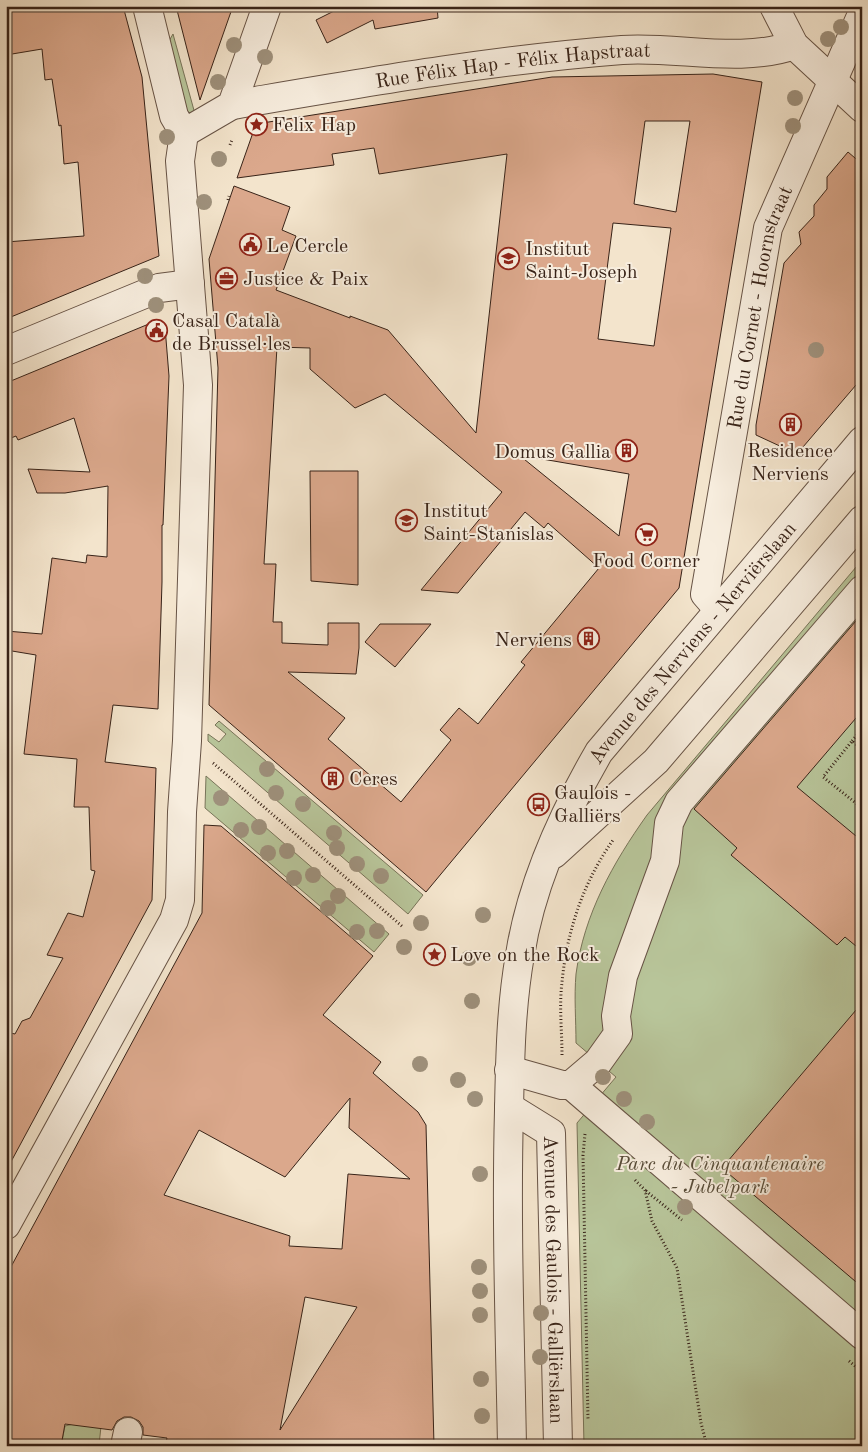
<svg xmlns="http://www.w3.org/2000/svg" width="868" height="1452" viewBox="0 0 868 1452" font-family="'Old Standard TT',serif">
  <rect width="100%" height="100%" fill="#f3e4cc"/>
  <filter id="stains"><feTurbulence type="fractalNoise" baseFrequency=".004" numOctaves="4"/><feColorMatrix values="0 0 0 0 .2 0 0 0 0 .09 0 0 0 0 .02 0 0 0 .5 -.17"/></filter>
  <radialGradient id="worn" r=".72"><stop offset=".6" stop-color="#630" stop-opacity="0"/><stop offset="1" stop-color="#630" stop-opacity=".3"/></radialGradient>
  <path fill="#b8c59a" stroke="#787459" d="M173,34l22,80 -11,-3 -15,-70z
    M862,560v886h-278l-7,-323 39,-46 -40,-34c0,-23 -2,-46 0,-69 8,-60 37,-111 71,-159z
    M219,721l204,174 -15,19 -200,-173v-7l11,8 7,-8 -11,-9z
    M206,776l183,158 -15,18 -169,-144z
    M102,1417l-3,28 -38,1 4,-20z"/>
  <path fill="#dba88c" stroke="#382318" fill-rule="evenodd" d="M6,6h117l19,71 17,179 -153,63v-77l78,-6 -6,-74 -14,2 -3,-39 -2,1 -7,-47 -7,1 -3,-31 -36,6z
    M189,6h44l-33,94 -23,-90z
    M344,6h93l1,12 -63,11 -2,-9 -46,23 -11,-23z
    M713,74l49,8 -83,506 -253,304 -217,-187 9,-337 -9,-109 25,-73 56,21 -8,23 14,6 -20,54 74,28v-2l38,14 88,103 31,-279 -128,20 -5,-26 -42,6 2,11 -97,13 19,-54 296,-47zM645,121h45l-14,91 -42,-8zM613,223l58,5 -17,118 -56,-7zM277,347l33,1v21l45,39 30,-14 117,98 -81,98 37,3 67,-81 19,16 4,-5 51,45 -78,94 4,3 -47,59 -19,-16 -19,22 11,10 -50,62 -73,-63 17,-21 -57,-46 68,2 3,-26v-25h-31v22l-46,-2v-21h-9l3,-58h-12zM519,455l110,19 -10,62z
    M848,152l14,12v214l-65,76 -41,-19v-10l28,-162 17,-19 -2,-12 15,-16v-11l13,-16v-12z
    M156,321l9,6 4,49 -6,149h-1v57l-4,127 -45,-4 -8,57 51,6 -4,132 -146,271v-139l9,2 7,-13 8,-3 33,-60 -16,-3 21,-42 15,4 12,-46 -4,-1 -2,-63h-15l3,-48 -53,-5 12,-99 -30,-5v-19l36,3 10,-76 34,5 1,-8 20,2 1,-71 -43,7h-28l-9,-24 62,3 -16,-54 -56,22 -2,-4 -10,4v-57z
    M310,471h48v114l-47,-4z
    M862,614v97l-65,76 65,54v110l-17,-14 -8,8 -106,-90 6,-7 -43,-39z
    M380,624h51l-36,43 -30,-25z
    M204,825l17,1 152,130 -50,59 58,47 -8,11 45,39 8,13 8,321h-269l2,-8 -24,-3v-8l-4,-6 -8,-4h-7l-7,4 -5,9 -47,-6 -4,22h-55v-170l196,-363zM350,1098l-1,30 61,51 -62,-5 -6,75 -53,-3 1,-10 -126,-41 35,-65 86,47zM305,1297l52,10 -77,123z
    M862,1003v284l-140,-119z"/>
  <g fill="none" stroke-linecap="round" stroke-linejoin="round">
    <defs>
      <g id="minor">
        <path d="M774,6l20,39 68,63"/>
        <path id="s1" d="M232,105c130,-22 259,-45 390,-55 56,-4 118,14 172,-5"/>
        <path d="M184,133l48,-28 35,-99"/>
        <path d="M6,351l153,-63 31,-4"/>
        <path id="s2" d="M718,609l-13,-15 63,-366 94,-214"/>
        <path d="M554,854l102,-93 206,-241"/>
        <path d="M509,1070l53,15h9l291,250"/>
        <path d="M571,1085l27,-23 20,-28 -2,-18 7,-40 42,-115 4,-38 10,-21 183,-212"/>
        <path id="s3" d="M509,1107l42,26 7,313"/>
        <path d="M6,1225l168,-305 6,-20 2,-88 5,-71 11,-356 -18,-224 4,-28 -10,-17 -27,-110"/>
        <path d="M125,1446l3,-14"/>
        <path id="s4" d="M512,1446c-2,-112 -6,-224 -3,-336 1,-52 2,-104 11,-155 11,-71 43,-141 79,-203l263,-311"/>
      </g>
    </defs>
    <use href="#minor" stroke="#675345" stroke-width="30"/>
    <path stroke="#382318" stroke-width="3" stroke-dasharray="1 2.5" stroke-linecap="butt" d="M230,145l2,-5
      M228,200l1,-4
      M852,741l10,-12
      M862,749l-10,-8 -29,36 39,31
      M213,763l190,164
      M562,1055c0,-24 -3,-49 0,-73 5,-51 21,-99 51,-142
      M585,1134l-2,21 5,265
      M635,1180l10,10 7,31 25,47 24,155 6,23
      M646,1191l36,29
      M849,1361l13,11"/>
    <use href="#minor" stroke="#f7edde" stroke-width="28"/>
  </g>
  <g fill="#9e907b">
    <circle cx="841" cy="27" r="8"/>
    <circle cx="828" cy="39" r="8"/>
    <circle cx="234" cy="45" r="8"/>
    <circle cx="265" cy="57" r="8"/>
    <circle cx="218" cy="82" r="8"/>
    <circle cx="795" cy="98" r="8"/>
    <circle cx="793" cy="126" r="8"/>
    <circle cx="167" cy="137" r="8"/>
    <circle cx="219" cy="159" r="8"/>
    <circle cx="204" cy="202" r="8"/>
    <circle cx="145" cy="276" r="8"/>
    <circle cx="156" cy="305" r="8"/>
    <circle cx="816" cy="350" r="8"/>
    <circle cx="267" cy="769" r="8"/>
    <circle cx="276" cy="793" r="8"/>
    <circle cx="221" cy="798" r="8"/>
    <circle cx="303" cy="804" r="8"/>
    <circle cx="259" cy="827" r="8"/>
    <circle cx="241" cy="830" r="8"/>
    <circle cx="334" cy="833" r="8"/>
    <circle cx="337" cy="848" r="8"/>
    <circle cx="287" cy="851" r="8"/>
    <circle cx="268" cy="853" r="8"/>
    <circle cx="357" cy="864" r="8"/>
    <circle cx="313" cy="875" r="8"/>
    <circle cx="381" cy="876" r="8"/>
    <circle cx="294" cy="878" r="8"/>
    <circle cx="338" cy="896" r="8"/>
    <circle cx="328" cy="908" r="8"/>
    <circle cx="483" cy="915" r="8"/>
    <circle cx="421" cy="923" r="8"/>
    <circle cx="377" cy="931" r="8"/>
    <circle cx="357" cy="932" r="8"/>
    <circle cx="404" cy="947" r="8"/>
    <circle cx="469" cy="958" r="8"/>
    <circle cx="472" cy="1001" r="8"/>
    <circle cx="420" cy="1064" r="8"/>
    <circle cx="603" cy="1077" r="8"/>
    <circle cx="458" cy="1080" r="8"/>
    <circle cx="475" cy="1099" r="8"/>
    <circle cx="624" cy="1099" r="8"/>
    <circle cx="647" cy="1122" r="8"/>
    <circle cx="480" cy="1174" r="8"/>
    <circle cx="685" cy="1207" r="8"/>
    <circle cx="479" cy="1267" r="8"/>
    <circle cx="480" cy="1291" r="8"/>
    <circle cx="541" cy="1313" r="8"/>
    <circle cx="480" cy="1315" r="8"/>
    <circle cx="540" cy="1357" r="8"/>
    <circle cx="481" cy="1379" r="8"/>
    <circle cx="482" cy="1416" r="8"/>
  </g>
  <defs>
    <symbol id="sight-ring" viewBox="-11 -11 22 22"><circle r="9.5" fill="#f7edde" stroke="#8f2418" stroke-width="1.5"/><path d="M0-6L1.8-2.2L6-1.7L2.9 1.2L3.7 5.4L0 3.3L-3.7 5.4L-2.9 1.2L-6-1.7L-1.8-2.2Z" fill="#8f2418"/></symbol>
    <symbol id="civic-ring" viewBox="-11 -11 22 22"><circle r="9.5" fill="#f7edde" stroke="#8f2418" stroke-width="1.5"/><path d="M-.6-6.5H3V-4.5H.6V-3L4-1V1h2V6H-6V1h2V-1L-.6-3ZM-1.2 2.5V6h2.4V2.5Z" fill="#8f2418"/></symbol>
    <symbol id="school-ring" viewBox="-11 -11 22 22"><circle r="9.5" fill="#f7edde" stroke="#8f2418" stroke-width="1.5"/><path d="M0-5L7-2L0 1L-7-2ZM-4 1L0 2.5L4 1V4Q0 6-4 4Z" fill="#8f2418"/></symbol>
    <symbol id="office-ring" viewBox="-11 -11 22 22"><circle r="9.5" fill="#f7edde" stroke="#8f2418" stroke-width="1.5"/><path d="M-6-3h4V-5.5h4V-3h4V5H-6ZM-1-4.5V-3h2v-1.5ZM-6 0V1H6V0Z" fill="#8f2418"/></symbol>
    <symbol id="building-ring" viewBox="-11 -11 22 22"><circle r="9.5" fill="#f7edde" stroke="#8f2418" stroke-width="1.5"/><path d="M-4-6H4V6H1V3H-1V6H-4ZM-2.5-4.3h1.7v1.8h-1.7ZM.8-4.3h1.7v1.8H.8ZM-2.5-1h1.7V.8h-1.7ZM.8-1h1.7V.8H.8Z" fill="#8f2418"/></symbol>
    <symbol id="supermarket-ring" viewBox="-11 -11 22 22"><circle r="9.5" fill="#f7edde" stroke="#8f2418" stroke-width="1.5"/><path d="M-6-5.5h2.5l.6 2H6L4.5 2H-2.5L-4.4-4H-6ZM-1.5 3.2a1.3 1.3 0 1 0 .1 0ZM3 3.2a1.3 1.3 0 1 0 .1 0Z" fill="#8f2418"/></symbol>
    <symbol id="bus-ring" viewBox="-11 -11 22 22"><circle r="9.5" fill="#f7edde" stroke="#8f2418" stroke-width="1.5"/><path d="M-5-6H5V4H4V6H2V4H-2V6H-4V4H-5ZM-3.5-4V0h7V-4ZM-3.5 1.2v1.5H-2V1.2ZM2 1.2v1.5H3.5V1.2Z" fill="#8f2418"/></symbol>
  </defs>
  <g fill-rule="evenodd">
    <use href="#sight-ring" x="244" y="112" width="25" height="25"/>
    <use href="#civic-ring" x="238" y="232" width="25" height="25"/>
    <use href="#school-ring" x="496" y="246" width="25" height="25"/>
    <use href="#office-ring" x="214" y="266" width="25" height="25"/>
    <use href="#civic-ring" x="144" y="318" width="25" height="25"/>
    <use href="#building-ring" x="778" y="412" width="25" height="25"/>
    <use href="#building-ring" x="614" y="438" width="25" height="25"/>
    <use href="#school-ring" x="394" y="508" width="25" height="25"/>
    <use href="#supermarket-ring" x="634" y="522" width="25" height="25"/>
    <use href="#building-ring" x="576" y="626" width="25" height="25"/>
    <use href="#building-ring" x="320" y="766" width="25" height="25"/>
    <use href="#bus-ring" x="526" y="792" width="25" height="25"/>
    <use href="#sight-ring" x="422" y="942" width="25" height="25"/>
  </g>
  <g text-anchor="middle" stroke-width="4" stroke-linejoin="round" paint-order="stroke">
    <g font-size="20" fill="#382318" stroke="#f7edde">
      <text dy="7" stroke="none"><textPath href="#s1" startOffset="284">Rue Félix Hap - Félix Hapstraat</textPath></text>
      <text dy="7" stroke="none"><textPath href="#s2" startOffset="312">Rue du Cornet - Hoornstraat</textPath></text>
      <text dy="7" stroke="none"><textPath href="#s4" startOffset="854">Avenue des Nerviens - Nerviërslaan</textPath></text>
      <text dy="7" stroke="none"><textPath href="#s3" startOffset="196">Avenue des Gaulois - Galliërslaan</textPath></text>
    </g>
    <g font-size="20" fill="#382318" stroke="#f7edde" text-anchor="start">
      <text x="272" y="131">Felix Hap</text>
      <text x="266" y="252">Le Cercle</text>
      <text x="525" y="255">Institut<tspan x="525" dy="23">Saint-Joseph</tspan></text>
      <text x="243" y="285">Justice &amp; Paix</text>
      <text x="172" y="327">Casal Català<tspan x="172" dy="23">de Brussel·les</tspan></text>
      <text x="790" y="457" text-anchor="middle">Residence<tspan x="790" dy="23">Nerviens</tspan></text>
      <text x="611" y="458" text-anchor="end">Domus Gallia</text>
      <text x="423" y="517">Institut<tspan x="423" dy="23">Saint-Stanislas</tspan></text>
      <text x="646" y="567" text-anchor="middle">Food Corner</text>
      <text x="572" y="646" text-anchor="end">Nerviens</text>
      <text x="349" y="785">Ceres</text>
      <text x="554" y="799">Gaulois -<tspan x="554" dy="23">Galliërs</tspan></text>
      <text x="450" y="961">Love on the Rock</text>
    </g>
    <g font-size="20" font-style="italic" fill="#584c38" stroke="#f7edde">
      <text x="720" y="1170">Parc du Cinquantenaire<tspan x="720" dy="23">- Jubelpark</tspan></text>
    </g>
  </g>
  <rect width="868" height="1452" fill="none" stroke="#f3e4cc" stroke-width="25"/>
  <rect x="8" y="8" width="853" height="1437" fill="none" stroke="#382318" stroke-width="2.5"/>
  <rect x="12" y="12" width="843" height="1427" fill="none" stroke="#382318"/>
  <rect width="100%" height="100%" filter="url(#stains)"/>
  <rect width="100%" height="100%" fill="url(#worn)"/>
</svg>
